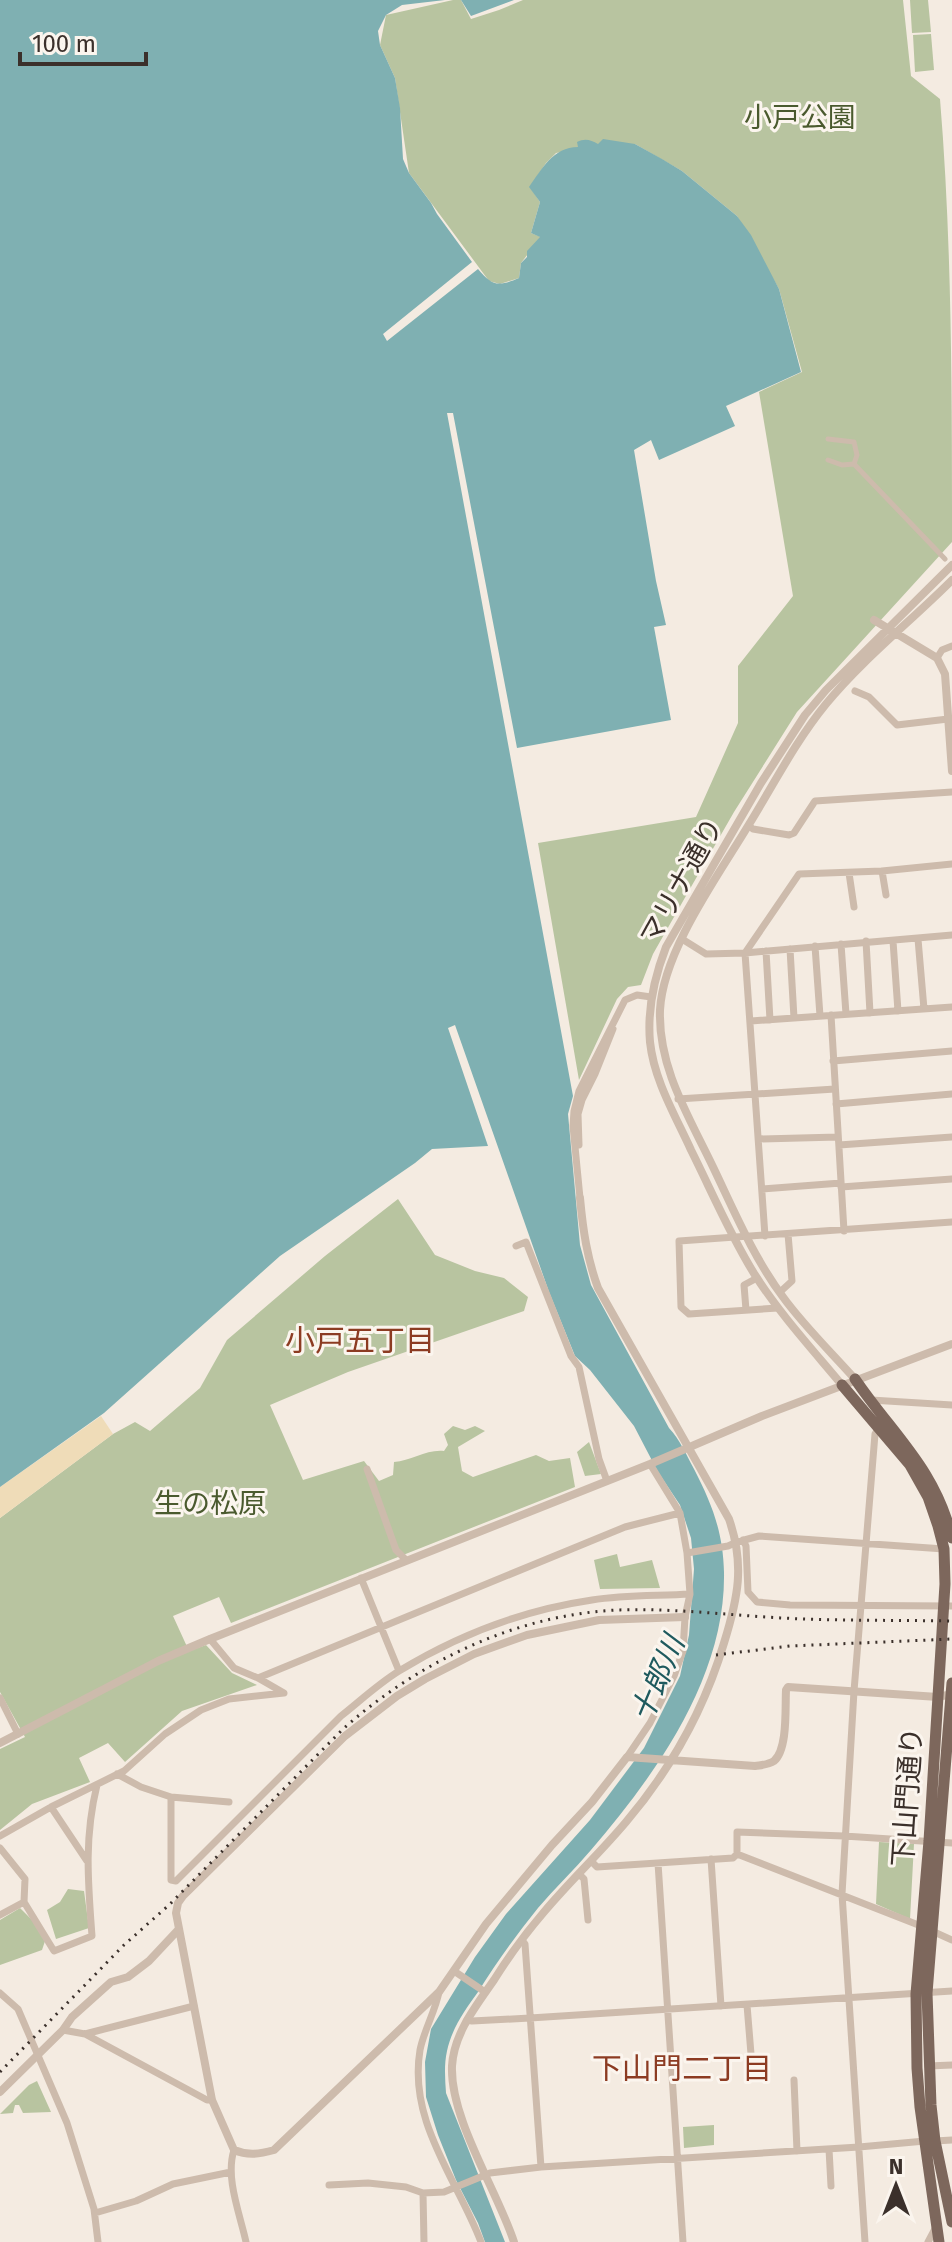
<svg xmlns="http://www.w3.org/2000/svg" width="952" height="2242" viewBox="0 0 952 2242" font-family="'Fira Sans','Noto Sans JP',sans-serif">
  <rect width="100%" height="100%" fill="#f4ebe1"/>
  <path fill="#b8c4a0" d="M453,0h8l10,19 28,-9 24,-10h380l8,76 29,23c12,144 12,297 12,443l-155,170 -63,100 -43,75 -38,67 -12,31 -13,2 -11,12 -38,81 -41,-237 158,-26 42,-94v-57l55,-70 -34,-204 43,-20 -23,-83 -42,-73 -55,-45 -47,-27 -37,1 -42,8 -10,10 -16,24 10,15 -9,31 10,4 -20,26 -2,15 -19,6 -11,-3 -80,-108 -14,-95 -15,-33 6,-30z
    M910,0h18l3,32 -19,1z
    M931,34l3,36 -19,2 -2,-37z
    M398,1199l37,56 40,16 29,7 24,19 -4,14 -176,61 -78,33 33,75 61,-19 15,20 14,-6 1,-13c17,-1 33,-13 50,-11l4,-6 -4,-11 9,-8 12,4 10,-4 10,5 -27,16 4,24 11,6 63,-22 13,6 21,-3 5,29 -344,136 -12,-26 -46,19 16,35 17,-6 26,28 25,12 -75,26 -57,51 -17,-19 -29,15 11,24 -58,22 -32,26v-81l25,-12 -25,-45v-174l113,-84 22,-12 15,9 50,-43 27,-48 98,-84z
    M589,1442l12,32 -16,2 -8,-24z
    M617,1554l3,13 32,-7 8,28 -60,1 -6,-29z
    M879,1842l35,2 -4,75 -34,-15z
    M68,1889l16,2 5,37 -33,11 -9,-29 13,-8z
    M20,1908l27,27 -5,15 -42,15v-45z
    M37,2081l14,31 -28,1 -4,-8h-4l-2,8 -13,1 29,-29z
    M714,2125v20l-30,3 -1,-21z"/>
  <path fill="#efdcb8" d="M101,1416l12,18 -113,84v-31z"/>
  <path fill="#7fb0b2" d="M0,0h445l-43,5 -16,10 -8,16 2,14 15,33 5,30 3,51 6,14 22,30 6,11 35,48 -89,72 4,7 91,-72c14,17 20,18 41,9l2,-15 6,-6v-6l13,-14 -9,-4 9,-31 -11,-15c13,-18 24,-40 49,-40l-1,-5c8,-4 14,-2 21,2l5,-5 32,5 27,15 20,12 55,45 14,19 28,54 22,83 -75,34 9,20 -76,34 -8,-20 -17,10 22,131 10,44 -12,2 17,93 -154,28 -64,-335h-6l126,683 -5,18 12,131 11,40 78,143c11,12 17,26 25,41 18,35 29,63 30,103 2,105 -68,202 -133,278 -17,20 -36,38 -53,58 -22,27 -42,55 -60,84 -13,18 -26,36 -31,59 -3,13 -2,28 -1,42l59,149h-20l-7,-19 -22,-43 -18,-45 -12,-38 -1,-35 6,-33 44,-72 31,-43 84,-94 54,-72 36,-72 9,-41 5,-66 -3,-31 -11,-33 -22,-33 -24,-46 -44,-56 -15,-14 -26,-64 -94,-267 -7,3 40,118 -56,3 -17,14 -135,93 -176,157 -104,74z
    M461,0h53l-43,16z"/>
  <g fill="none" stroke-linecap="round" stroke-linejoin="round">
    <path stroke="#cdbbac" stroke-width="5" d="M828,439l26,3 3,13 -3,9 -12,1 -14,-5
      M854,464l91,95"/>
    <path stroke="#cdbbac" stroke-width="7" d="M937,658l5,-8 10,-4
      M855,691l14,6 28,28 51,-6
      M749,826l4,3 36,6 5,-2 21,-32 137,-9
      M882,871l4,24
      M849,873l5,34
      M682,939l24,15 39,-1 207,-18
      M918,939l6,70
      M866,941l4,72
      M893,941l5,70
      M841,944l5,70
      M815,946l5,70
      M790,949l4,69
      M766,951l4,69
      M831,1015l13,216
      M751,1021l201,-14
      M833,1061l119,-10
      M678,1099l157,-10
      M836,1104l116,-10
      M759,1139l79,-2
      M579,1145l-1,-31 4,-14 13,-26 18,-45
      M839,1145l113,-8
      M841,1187l111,-8
      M762,1189l79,-6
      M580,1198l-7,-72 1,-15 5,-20 46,-91 12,-5 14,2
      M765,1236l-20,-283 54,-79 83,-3 70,-7
      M516,1246l10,-4 45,114 8,11 20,92 8,22
      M780,1292l12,-11 -4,-47
      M778,1308l-89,6 -8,-7 -2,-66 273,-19
      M746,1310l-2,-25 13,-7
      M871,1400l81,5
      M650,1464l30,49 7,40
      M367,1469l29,81 10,10
      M743,1540l3,6 2,46 9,10 33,3 162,1
      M361,1578l38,93
      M258,1678l367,-151 55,-14
      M0,1698l18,36
      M627,1757l23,-34 24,-47 9,-25 2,-34 5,-23 -3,-41 41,-7 9,-4 22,-6 185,13
      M117,1774l24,13 30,10 58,5
      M171,1797v83l5,1 165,-165c19,-15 37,-32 58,-45 59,-36 125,-61 193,-71 32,-5 65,-4 98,-6
      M0,1836l51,-29
      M0,1848l25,31 -1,23 30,49 38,-15c-4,-54 -8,-98 5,-151
      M737,1854v-22l107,4 108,7
      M711,1859l10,147
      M87,1861l-36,-54 73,-36 41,-37 36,-24 28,-11 55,-6 -26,-15 -24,-10 -24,-29
      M591,1861l6,6 136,-9 4,-4 184,72
      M658,1863l25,379
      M579,1874l5,5 4,41
      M0,1915l24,-13
      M932,1931l20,9
      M522,1940l3,4 16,223
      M454,1971l31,21
      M439,1992c-4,20 -15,38 -19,58 -12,72 37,129 61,192
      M0,1993l18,16 49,114 27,86 4,33
      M747,2005l4,49
      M467,2020l5,1 58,-3 422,-27
      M63,2030l22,4 109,-28
      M85,2034l122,66h5
      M928,2066l24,-1
      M794,2080l3,71
      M935,2141l17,-1
      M829,2149l2,37
      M234,2150c-9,28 6,64 12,92
      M329,2185l39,-2 38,4 17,6 21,-1 46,-19 51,-6 318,-20 66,-6
      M423,2193l1,49
      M95,2213l41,-12 37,-17 58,-12
      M865,2242l-23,-348 12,-203 21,-257 4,-6
      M928,2242l8,-15"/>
    <path stroke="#cdbbac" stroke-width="8" d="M874,620l63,38 8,16 7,97
      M855,1379c-24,-27 -51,-53 -72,-82 -29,-39 -48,-84 -69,-128 -24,-51 -56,-100 -54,-159 3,-59 58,-134 88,-184 26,-42 47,-84 78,-122 37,-45 85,-83 126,-124
      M842,1385c-30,-36 -62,-71 -87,-110 -25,-40 -43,-83 -64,-125 -16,-35 -37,-70 -41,-108 -3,-34 4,-64 16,-95l95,-164 44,-68 21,-25 126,-125
      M685,1617l-86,3 -72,15 -53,19 -49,25 -28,17 -52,40 -162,160 -5,7 -2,10 36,187 22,50c14,6 26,4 40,0l165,-158 47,-68 66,-79 40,-43 35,-45 128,9c6,-1 13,-1 19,-5 14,-12 11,-53 12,-71l2,-3 150,10 14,-3
      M0,1743l158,-82 52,-22 440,-175 112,-48 190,-72
      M0,2092l63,-62 9,-13 39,-35 17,-5 21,-16 30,-32
      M514,2242c-17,-52 -64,-123 -62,-176 2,-33 24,-60 42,-86 15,-24 32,-47 50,-68 26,-31 56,-59 82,-90 45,-53 78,-112 98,-179 14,-45 21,-78 5,-124l-131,-231c-11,-30 -15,-58 -18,-90"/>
    <path stroke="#7d675c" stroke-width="11" d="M855,1379c38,56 80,89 97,159
      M842,1385l68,80 18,32 10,29 6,23 1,35 -16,257 -13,153 1,74 3,39 19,135
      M952,1683l-25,310 4,112 4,36 17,81"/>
    <path stroke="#3b302b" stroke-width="3" stroke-dasharray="2 6" stroke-linecap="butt" d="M716,1655l74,-9 162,-7
      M0,2072l124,-127 45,-40 174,-176c75,-67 172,-114 274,-119 55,-2 110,5 165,8 56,3 113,2 170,3"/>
  </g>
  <g text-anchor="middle" stroke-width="6" stroke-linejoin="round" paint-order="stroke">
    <g font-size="28" fill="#4a5a2e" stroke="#fbf5ee">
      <text x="800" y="127">小戸公園</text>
      <text x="210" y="1513">生の松原</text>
    </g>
    <g font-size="28" fill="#3b302b" stroke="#fbf5ee">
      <text transform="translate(681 881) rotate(-61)" y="10">マリナ通り</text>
      <text transform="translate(907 1797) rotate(-86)" y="10">下山門通り</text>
    </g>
    <g font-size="30" fill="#8c3b22" stroke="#fbf5ee">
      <text x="360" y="1351">小戸五丁目</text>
      <text x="682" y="2079">下山門二丁目</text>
    </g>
    <g font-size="30" font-style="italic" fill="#1f5a5e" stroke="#fbf5ee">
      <text transform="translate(658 1679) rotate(-67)" y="10">十郎川</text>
    </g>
  </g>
  <g transform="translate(896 2186)" stroke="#fbf5ee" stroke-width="6" paint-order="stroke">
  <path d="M0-6L14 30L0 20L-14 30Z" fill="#3b302b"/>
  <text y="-12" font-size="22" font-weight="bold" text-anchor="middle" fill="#3b302b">N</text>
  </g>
  <path d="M20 52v12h126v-12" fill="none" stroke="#3b302b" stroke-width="4"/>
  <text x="32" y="52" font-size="24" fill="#3b302b" stroke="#fbf5ee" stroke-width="6" paint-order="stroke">100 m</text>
</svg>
